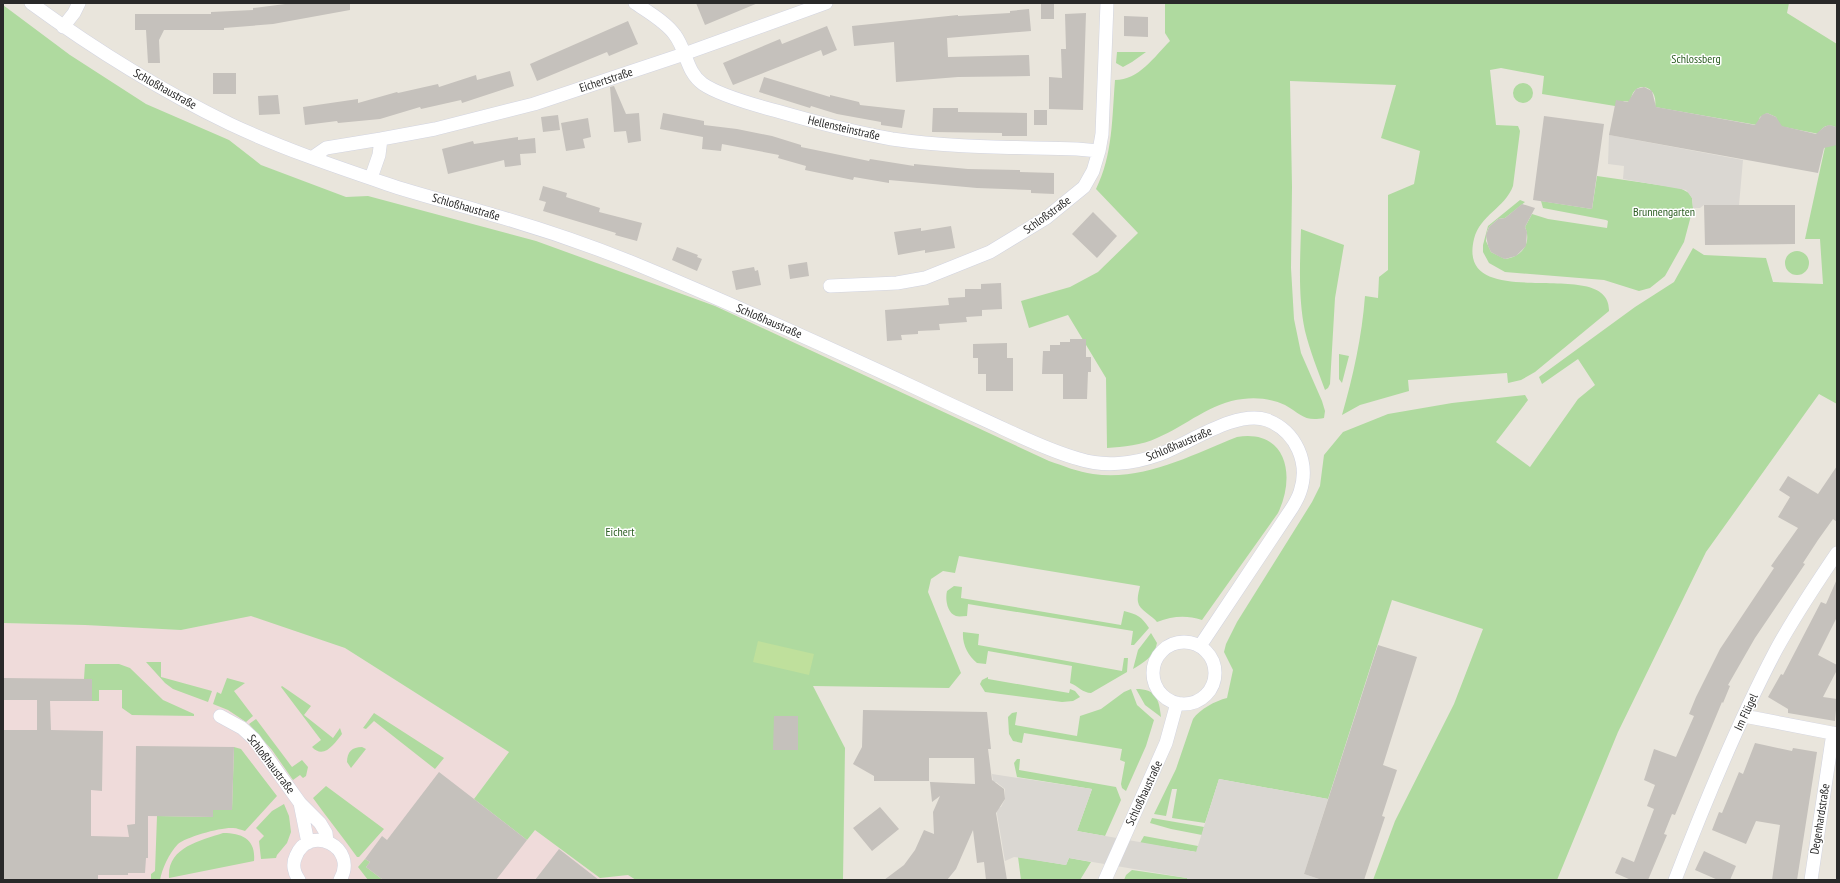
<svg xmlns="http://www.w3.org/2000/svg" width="1840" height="883" viewBox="0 0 1840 883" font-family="'PT Sans Narrow',sans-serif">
  <rect width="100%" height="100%" fill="#e9e5dc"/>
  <path fill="#efdbda" d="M251,615l94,33 164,104 -35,47 53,41 8,-10 65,48 28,-3 8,5h-633v-257l82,2 96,5z"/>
  <path fill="#afda9f" d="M1165,3h624l-2,10 50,31v84c-8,-5 -15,-2 -18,6l-40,-8 -3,-9 -9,-4 -7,4 -3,8 -102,-18c4,-24 -24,-27 -24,-5l-7,-1 -9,5 -73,-12 2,-18 -43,-8 -11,2 6,55 22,1 2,5 -7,55c-8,22 -33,29 -39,53 -19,79 137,14 135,72l-74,61 -14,8 -13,3 -1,-10 -99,7 1,11 -49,14 -18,10c11,-38 20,-79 23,-119l13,2 1,-21 9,-7v-75l26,-11 6,-33 -39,-13 15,-53 -106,-4 2,106 -1,81 3,51 7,34 21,48 3,10 -1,7c-20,4 -23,-4 -39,-13 -13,-6 -28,-8 -42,-6 -32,3 -57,27 -86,39 -15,7 -34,9 -50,10l-1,-70 -38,-63 -39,13 -8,-27 49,-14 28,-15 40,-39 -42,-44c17,-34 16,-72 19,-109 24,0 39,-23 55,-39l-5,-8z
    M3,5l67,50 76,49 83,36 32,25 85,32 22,-1 168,45 179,65 334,155c15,5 29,11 44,13 52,7 98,-19 144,-37 50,-8 59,39 41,76l-76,107c-16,-5 -29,-4 -45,2 -4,-6 -18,-12 -19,-20 -1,-5 1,-11 2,-16l-181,-30 -4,17 -12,-2 -12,8 -3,13 33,81 -12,15 -136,-2 32,62 -2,132h-207l-8,-5 -28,3 -65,-48 -8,10 -53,-41 35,-47 -164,-104 -94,-32 -70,14 -96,-5 -82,-2z
    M1117,52h29l-14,10 -9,5 -7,-4z
    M1513 93a10 10 0 1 1 20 0a10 10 0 1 1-20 0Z
    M1837,144v260l-18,-10 -113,158 -88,180 -61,148h-184l22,-59 59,-117 29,-75 -91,-29 -64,199 -109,-20 -14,44 -33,-5 5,-29h-5l-6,27 -12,-2 22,-45 17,-50c7,-10 22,-18 34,-21l6,-28 -9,-18 2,-8 11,-22 75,-120 8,-16 4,-31 19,-23 45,-18 64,-11 73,-8 3,5 -32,42 34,25 48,-68 17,-14 -17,-26 -36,25 -3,-7 96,-70 39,-25 19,-34 11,7 62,3 7,24 50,2 -3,-45h-15l20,-92z
    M1597,176l83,12 9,5 3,5 1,10 -9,34 -19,34 -15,12 -11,3 -35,-11 -99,-8 -16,-9 -6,-11v-7l5,-19 32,-26 5,2 -20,16 -7,1 -9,8 -2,5 -1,9 5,11 14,7c17,-2 27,-16 20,-32l7,-13 16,5 59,9 1,-7 -2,-1 -63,-12 -2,-7 51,8z
    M1301,229l43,16 -9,53 -5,86 -2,4 -3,2c-7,-19 -15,-39 -20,-59 -7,-33 -5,-68 -4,-102z
    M1785 263a12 12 0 1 1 24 0a12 12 0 1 1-24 0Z
    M1339,354l10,2 -7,27 -3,-4z
    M954,586l8,1 -1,11 160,27 3,-14c13,3 18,6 25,17l-15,17h-3l2,-14 -165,-27 -1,12c-4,0 -8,1 -11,0 -9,-3 -11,-17 -9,-25z
    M963,632l16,2 -1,11 144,26 2,-13h4l-1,14 -36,21c-8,0 -13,-7 -21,-10l2,-17 -84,-15 -2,13 -9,-1c-9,-7 -15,-19 -14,-31z
    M1151,633l6,10c-2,13 -14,20 -24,26l5,-19z
    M146,662h15v15l51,14 -4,11 -35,-13 -8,-6z
    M85,664h34l11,4 33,32 31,14v2l-62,-1 -10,-7v-18h-23v11h-7v-22h-8z
    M988,677v2l81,14 1,-4 5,2 5,6 -7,4 -11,1 -77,-10 -5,-8 2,-4z
    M227,678l18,5 -11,8 19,25 -7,6 -18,-12 -15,-6 4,-12 4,2z
    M282,686l29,20 -7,9 29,23 7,-10 2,6c-7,9 -18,26 -30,13l9,-7 -40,-53z
    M1131,689l6,16 17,15 -8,26 -20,45 -4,-3 -1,-4 4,-22 -5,-2 2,-11 -98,-16 -2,10 -9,-2 -4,-7 -1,-17 4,-4 5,-1 -2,13 62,11 3,-20 21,-7 23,-17z
    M1136,689c20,0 23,10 25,28l-16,-12z
    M374,713l70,45 -9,11 -61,-48 -8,8 -3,-1z
    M256,719l36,48 10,-7 6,7 -2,9 -3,2 -3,-3 -7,5 -21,-30 -23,-26z
    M234,747l7,2 36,47 -32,35c-4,-1 -8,-3 -12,-3 -12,-1 -47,9 -55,16 -9,9 -16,25 -18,36h-9v-6l4,-3 2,-55 56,1v-7h19z
    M362,747l4,2 -15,19 -4,-6c0,-10 5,-15 15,-15z
    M1017,759h3l-1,11 97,17 5,13 -16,36 -28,-5 15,-42 -75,-12 -3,-14z
    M326,786l58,43 -25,28h-2c-14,-20 -30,-39 -44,-59z
    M284,804l5,12 2,16 -4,11 -10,12 -1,3 -15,1 -2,-18 5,-5 -8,-8 16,-17z
    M1152,818l52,9 -2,8 -31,-6 -21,-6z
    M223,833c20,0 33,7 31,28l-85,17c-2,-31 31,-37 54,-45z
    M1144,836l54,10 -1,6 -57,-9z
    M1018,857l48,8 3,-7 22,4 -11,18h-59z
    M365,859l5,3 -4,5 17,13h-15l-10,-13z
    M1132,870l55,8v2h-63l2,-5z"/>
  <path fill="#bfe09c" d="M758,641l56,13 -5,21 -56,-13z"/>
  <path fill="#dad7d2" d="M1609,135l134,25 -4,45h-35l-4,3h-7l-1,-10 -6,-8 -63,-11 1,-13 -16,-2z
    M992,774l100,15 -15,42 119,21 23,-73 109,20 -24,75 18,6h-135v-2l-118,-20 -3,7 -52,-8 -9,4 -9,-53 5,-1 4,-8v-10l-9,-7 -3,1z"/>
  <path fill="#c5c1bc" d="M293,3h57v7l-77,14 -49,4v2h-60l-5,10 1,23h-12l-2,-33h-11v-16h76v-2l42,-2v-2z
    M696,3h62l-53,22z
    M1041,4h13v15h-13z
    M1029,9l2,22 -84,7 1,19 81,-2 1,21 -72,1 -62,5 -2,-40 -40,4 -2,-20 106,-11v1l52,-3v-2z
    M1086,13l-3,97 -34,-1v-32l13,1 -1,-29h5l-1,-35z
    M1124,16l24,1v20l-24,-1z
    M628,21l10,23 -29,12 -2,-4 -70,29 -7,-17z
    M827,26l10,24 -14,6 -2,-6 -88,35 -10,-22 57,-24 2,5z
    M510,71l4,15 -52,17 -1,-3 -40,9 -1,-2 -40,12 -42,4 -1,-2 -32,4 -2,-18 55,-8v4l39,-11 1,1 40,-9 1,3 37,-12 1,5z
    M213,73h23v21h-23z
    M764,77l66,20v-2l29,7 1,3 45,5 -3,18 -21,-3v-3l-44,-8 -26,-8 -1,2 -51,-16z
    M614,86l12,28 13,-1 2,28 -13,2 -2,-12 -12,1 -4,-45z
    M1644,87l8,4 4,16 99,18 7,-10 5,-2 9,4 6,9 34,8 8,-7 5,-2 8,2v18l-13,3 -6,25 -209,-38 7,-35 12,2 8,-13z
    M278,95l2,19 -21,1 -1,-19z
    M933,108h25v4l69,1v23h-25v-3l-70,-1z
    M1034,110h13v15h-13z
    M663,113l41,8v8v-4l33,4 35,7 29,9v2l68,14 1,-2 44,7v-2l54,5 52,1v2l34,1v21l-23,-1v-3l-54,-2 -88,-8v3l-35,-6 -1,3 -48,-10 1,-4 -28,-8 1,-3 -57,-11 -1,7 -19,-2 1,-12 -43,-8z
    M558,115l2,15 -17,2 -2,-15z
    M1544,116l60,8 -12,85 -59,-9z
    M588,118l3,19 -8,2 2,9 -19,3 -5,-28z
    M518,137v3l17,-2 1,15 -16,1 1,11 -16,2 -1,-7 -56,14 -6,-25 31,-8 1,3z
    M543,186l24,7 -1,4 34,11 -1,4 43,11 -5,18 -22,-6 1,-2 -73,-22 3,-9 -7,-2z
    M1522,204l13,4 -10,19 2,5 -1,14 -10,10 -11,3 -5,-2 -9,-5 -3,-6 -2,-11 3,-8 9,-8 7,-1z
    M1704,205h91v39l-90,1z
    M1093,212l24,24 -20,22 -25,-24z
    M951,226l4,22 -30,5v-3l-27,5 -4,-23 27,-4v3z
    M677,247l21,8 -1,2 5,2 -5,12 -25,-11z
    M807,262l2,14 -19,3 -2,-14z
    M754,267l1,4 3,-1 3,15 -25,5 -4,-19z
    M1001,283l1,26 -20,1v6l-16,1 1,5 -28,2 1,6 -22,1v3l-17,1 1,5 -15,1 -2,-31 64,-5 -1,-7 17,-1v-8h16v-5z
    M1070,339h16v18h5v15h-3l-1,27h-24v-25h-21l1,-23h7v-6h10v-3h10z
    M1007,343v15h6v33h-27v-17h-8v-16h-5v-14z
    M1837,466v56l-4,-3 -15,21 -15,23 2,1 -50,74 -27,47 2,1 -7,17 -1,-1 -47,113 -3,-1 -8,20 3,1 -19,45h-17l-16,-7 7,-16 12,5 20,-53 -7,-3 8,-21 -11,-5 10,-31 22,8 18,-41 -5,-2 7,-17 24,-48 54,-81 -3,-2 27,-38 -20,-11 12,-20 -11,-7 9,-14 30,18z
    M1837,579v38l-19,38 19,10v5l-14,27 14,2 -2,22 -47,-8v-4l-20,-12 13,-23 2,1 38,-73 5,2z
    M1378,645l39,12 -34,108 14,5 -15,46 3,1 -21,63h-42l-18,-6z
    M3,678l89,1v22h-42l1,29 52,1 -1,60 -11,-1v46l38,1 -2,-12 8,-1 1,-78 98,1 -2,63h-19v7l-65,-1v42h-2l-1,15h-17v2h-30v5h-95v-150h34v-30h-34z
    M863,710l124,2 4,37h-3l4,31 12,9 1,10 -9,14 11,67h-21l-2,-18 -7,1 -4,-33 -17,39 -9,11h-63l20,-15 11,-15 9,-20 10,4 -1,-22 7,-16 -8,6 -2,-20 45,2 -1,-26h-45v23h-55v-5l-21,-12 9,-17z
    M774,716h24v34h-25z
    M1755,743l37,8 1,-3 24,4 -20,128h-25l8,-55 -24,-4 -10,23 -34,-14 7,-18 3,1 17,-41 4,2z
    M439,772l88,68 -31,40h-113l-17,-13 4,-5 -5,-3 17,-23 5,4z
    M880,807l19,22 -27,22 -19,-23z
    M559,849l40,31h-64z
    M1704,851l32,15 -6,14h-12l-23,-10z"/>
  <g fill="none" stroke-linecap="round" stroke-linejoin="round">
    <defs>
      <path id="minor" d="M31,3c63,46 129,87 199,121 51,24 104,42 157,60 35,12 71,20 106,31 46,13 93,29 138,47 97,40 192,83 287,127 29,14 58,27 86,40 24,11 49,23 75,30 25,8 54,5 79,-4 29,-10 78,-46 109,-35 29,11 43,43 33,72 -2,6 -6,13 -10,19l-90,135
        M635,3c13,9 31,19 40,32 12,16 11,37 28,49 16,11 55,22 74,27 38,11 76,21 115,28 61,9 124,8 185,10l22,2
        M63,27l11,-14 5,-10
        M313,157l13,-9 55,-9
        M371,178l8,-23 2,-16 54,-10 99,-25 150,-50 142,-51
        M830,286l67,-3 28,-5 65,-26 56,-34 38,-31 9,-16 6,-20 3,-17 5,-131
        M1153 673a31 31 0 1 1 62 0a31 31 0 1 1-62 0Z
        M220,716l22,12 12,11 46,64 20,20 6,10 1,9
        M1744,716l93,18
        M300,803l8,40
        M299,880c-5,-7 -7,-16 -3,-24 13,-33 63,-9 44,24
        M1105,880l61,-137 11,-40
        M1675,880c30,-78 62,-156 101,-230 18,-33 40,-66 61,-97
        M1811,880l22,-147"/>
    </defs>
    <use href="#minor" stroke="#d2d4e0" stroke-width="14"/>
    <use href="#minor" stroke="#fff" stroke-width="13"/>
  </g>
  <g text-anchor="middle" stroke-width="3" stroke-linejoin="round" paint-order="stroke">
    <g font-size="12" fill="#2b5d22" stroke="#fff">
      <text x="1696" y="63">Schlossberg</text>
      <text x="1664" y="216">Brunnengarten</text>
      <text x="620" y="536">Eichert</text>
    </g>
    <g font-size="12" fill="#292929" stroke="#fff">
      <text transform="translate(606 80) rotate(-18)" y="4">Eichertstraße</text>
      <text transform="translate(165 89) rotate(29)" y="4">Schloßhaustraße</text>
      <text transform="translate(844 128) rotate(13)" y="4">Hellensteinstraße</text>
      <text transform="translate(466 207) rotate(16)" y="4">Schloßhaustraße</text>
      <text transform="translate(1047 215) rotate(-36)" y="4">Schloßstraße</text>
      <text transform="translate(769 321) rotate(23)" y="4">Schloßhaustraße</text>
      <text transform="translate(1179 444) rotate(-23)" y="4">Schloßhaustraße</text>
      <text transform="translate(1746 712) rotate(-65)" y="4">Im Flügel</text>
      <text transform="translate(271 764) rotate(53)" y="4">Schloßhaustraße</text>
      <text transform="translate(1144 793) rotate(-65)" y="4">Schloßhaustraße</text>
      <text transform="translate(1820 819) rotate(-81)" y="4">Degenhardstraße</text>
    </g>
  </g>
  <rect width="1840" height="883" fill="none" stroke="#292929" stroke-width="8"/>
</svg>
